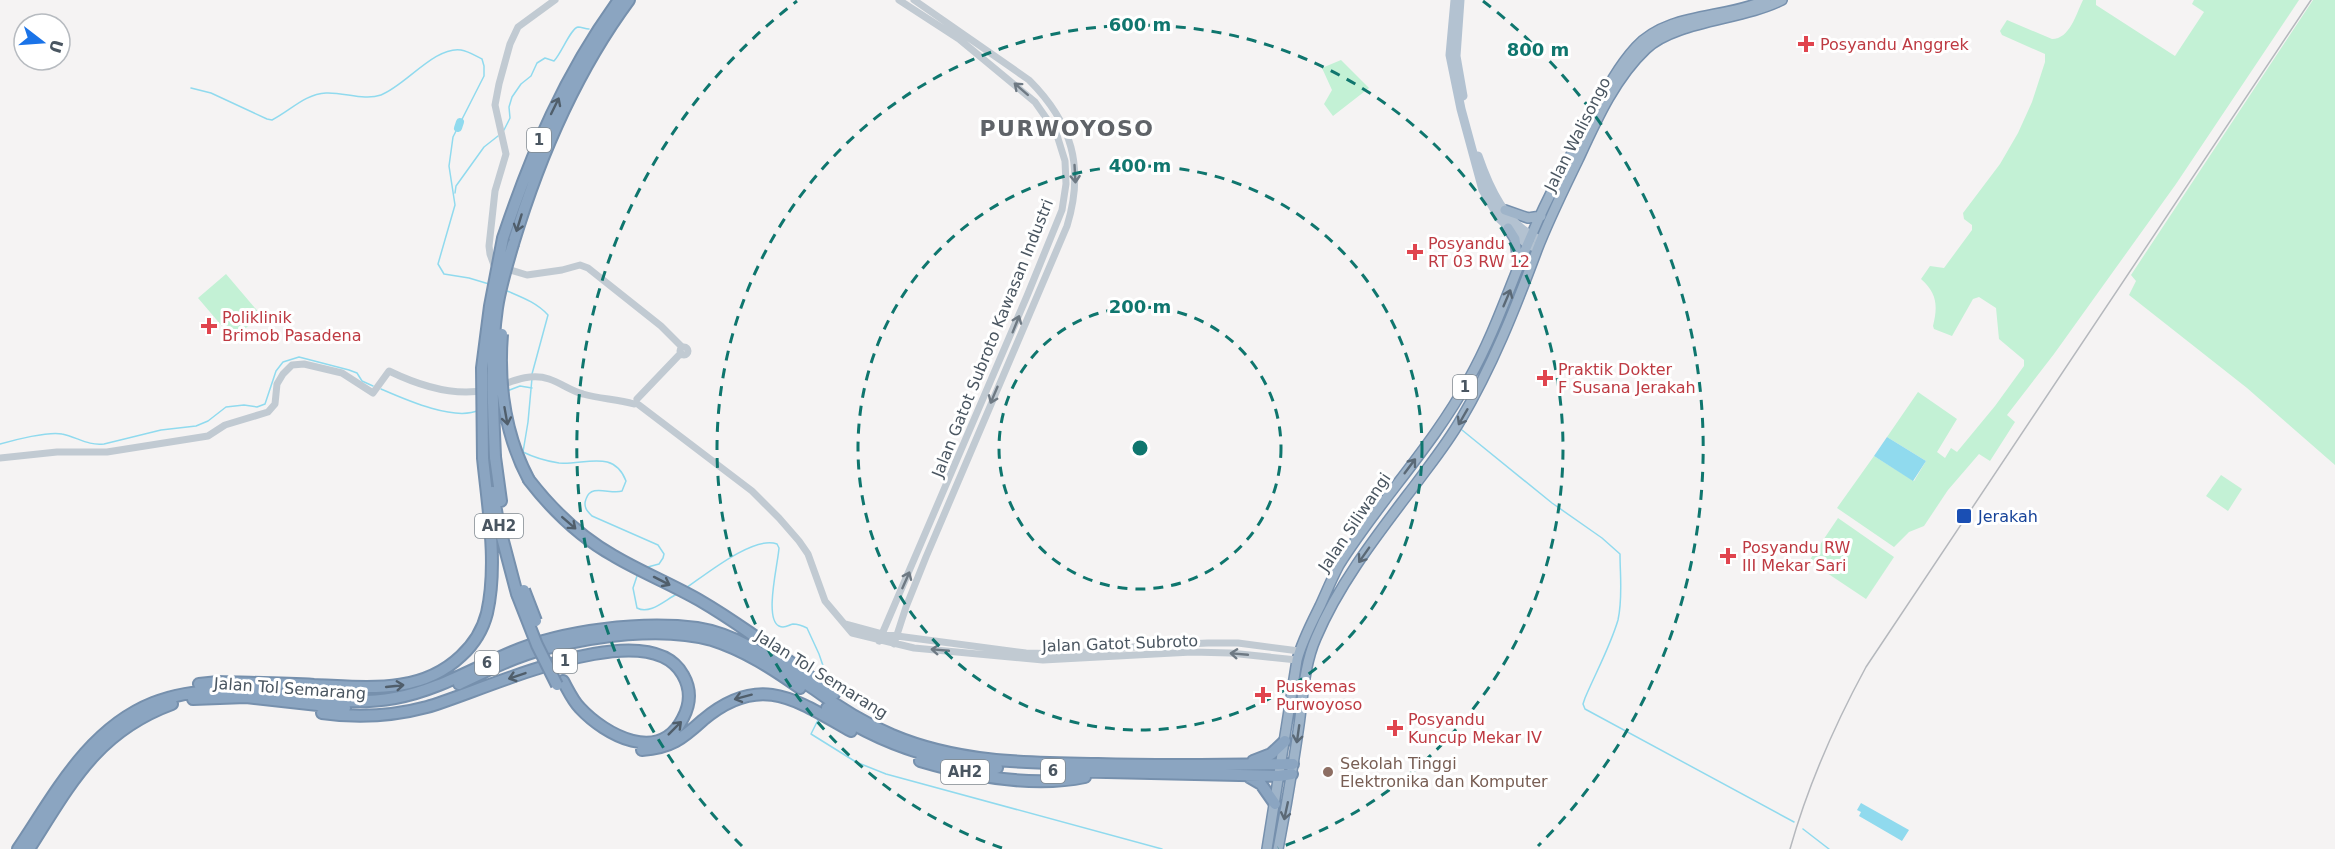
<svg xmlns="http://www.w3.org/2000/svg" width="2335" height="849" viewBox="0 0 2335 849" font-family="'DejaVu Sans',sans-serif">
  <rect width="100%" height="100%" fill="#f5f3f3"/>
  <path fill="#c3f1d5" d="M2083,0h13v5l79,51 29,-44 -12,-8 2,-4h105l-123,184 -122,170 -47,61 8,7 -25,39 -11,-7 -31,36 -24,36 -15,6 -15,15 -57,-39 37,-52 40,25 12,-20 -39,-24 31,-45 39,27 -20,33 8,6 6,-10 6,4 38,-46 29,-40v-6l-25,-21 -3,-31 -17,-11 -6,2 -21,37 -18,-7 -1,-3c5,-20 4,-33 -12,-47l9,-13 14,2 28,-38v-5l-8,-6 -1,-6 37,-49 18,-31 14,-31 13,-40v-8l-43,-19 -2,-4 7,-11 45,19c18,0 24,-25 31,-39z
    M2313,0h22v465l-88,-77 -118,-93 7,-14 -5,-6z
    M1341,60l28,28 -36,28 -9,-12 8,-14 -10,-22z
    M226,274l35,41 -28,24 -35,-41z
    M2221,475l21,14 -14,22 -22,-15z
    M1838,518l56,39 -28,42 -57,-38z"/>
  <path fill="#90daee" d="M1887,437l39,24 -13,20 -39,-25z
    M1861,803l48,27 -7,11 -43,-25 2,-4 -4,-2z"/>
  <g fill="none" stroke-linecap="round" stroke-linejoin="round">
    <path stroke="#90daee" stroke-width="1.5" d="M191,88l20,5 56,26 5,1c18,-9 33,-26 54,-27 18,-1 38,8 55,2 24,-9 54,-49 80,-45 7,1 15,6 21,9l2,7v10l-31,61 -4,29 6,39 -17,59 6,10 25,4 20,6
      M504,130l6,-12 -1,-11 3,-10 9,-13 10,-8 6,-13 8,-5 9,3c7,-7 17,-33 24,-34 4,0 7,2 11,2
      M455,193l1,-7 28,-39 14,-11
      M505,290c16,7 31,12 43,25l-16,59
      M532,378l-4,44 -5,30c12,6 23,9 36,11 26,2 55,-14 67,18l-4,10c-11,4 -31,-8 -36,8 -3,8 1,12 6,17l66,29 6,9 -1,4 -4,6 -15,4
      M381,389c23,10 74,33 98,21
      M507,391l13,-5 12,2
      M1462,430l90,73 50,35 18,16c0,21 3,44 -2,66 -8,27 -22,52 -33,78l-2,6 2,5 209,113
      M0,444c14,-4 49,-13 62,-10 15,3 26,12 42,10l57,-14 35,-4 12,-5 18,-14 18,-2 13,2 8,-3 11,-33 7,-9 16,-5 50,13 8,3 5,8 11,5
      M638,573l-5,15 4,20c13,7 28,-8 40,-14
      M686,588c19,-13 68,-53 91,-44l2,4c-1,16 -15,71 0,78 6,3 9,-1 14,-2 4,0 10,2 14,4l12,26 11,32
      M819,718l-8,16 45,28 30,12 276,75
      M1803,829l26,20"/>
    <path stroke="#90daee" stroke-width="8" d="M458,128l2,-6"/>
    <defs>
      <path id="trunk" d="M1505,210l23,8 13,-2
        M1508,228l7,11 3,24
        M1267,849l30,-189c5,-19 14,-36 23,-54 6,-13 12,-28 19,-41 40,-64 94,-119 130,-186 26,-46 42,-97 63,-145 16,-38 36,-74 56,-110 14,-26 27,-54 48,-77 32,-35 89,-28 130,-47
        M1278,849c8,-41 15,-82 21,-124 4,-28 5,-60 17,-87 24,-57 65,-108 102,-157 14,-19 30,-39 42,-60 32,-54 55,-112 77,-171 12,-31 27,-61 41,-90 18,-39 37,-82 68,-111 29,-28 97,-29 136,-49"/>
      <path id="motorway" d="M503,238c29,-86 62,-164 116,-238
        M513,244c26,-86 62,-171 116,-244
        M495,457l6,44
        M529,480c24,31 51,57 85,76 27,16 57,28 85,44 48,28 90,62 135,94
        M493,492l5,30 19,72
        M199,684l19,-2c32,1 64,1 96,3 52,2 106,10 147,-29 12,-11 22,-27 26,-43 11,-49 1,-105 -4,-155
        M459,684c27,-13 55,-27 85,-35 49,-13 118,-23 168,-9 32,10 61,29 88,48
        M193,699l53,-2 99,11
        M827,708c51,35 108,54 170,60
        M322,713c34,5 71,3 105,-6 52,-14 221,-97 256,-32 8,14 8,28 0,43 -23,47 -78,17 -103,-10 -7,-7 -12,-18 -17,-27
        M642,750c29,-2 40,-11 61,-30 57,-48 93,-20 148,11
        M920,761c51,15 113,27 165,16
        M1253,761l18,-7 14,-13
        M1063,771l216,5 13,-2
        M1249,777l12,7 14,20
        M18,849c37,-55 70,-120 135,-146 80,-32 161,10 242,-5 41,-7 79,-30 117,-46 51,-22 130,-31 185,-24 45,7 80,36 117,61 24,18 50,34 78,46 66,28 135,28 206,29 65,2 130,1 195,0
        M29,849c41,-64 67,-117 143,-145"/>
    </defs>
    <use href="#trunk" stroke="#7690ad" stroke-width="12"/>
    <use href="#motorway" stroke="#7690ad" stroke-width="14"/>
    <path stroke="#c1cad2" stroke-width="7" d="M555,0l-37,27 -8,17 -11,40 -4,21 11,49 -11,37 -6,55 1,8 4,11 33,10 35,-5 18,-5 8,3 73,58 21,21
      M680 351a4 4 0 1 1 8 0a4 4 0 1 1-8 0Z
      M499,386c16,-6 33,-13 50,-7 12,4 22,12 34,15 17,5 34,5 51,10
      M637,399l44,-46
      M639,405l113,86 27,27 20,23 9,13 17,47 27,32 62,15 129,12 149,-8 38,1 67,7
      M0,458l57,-6h50l101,-16 17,-11 43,-13 7,-8 2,-20 6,-10 9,-9 12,-1 38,9 31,20 16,-22c29,14 65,26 97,19
      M845,624l37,10 144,19 41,1 76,-8 65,-3h30l61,8
      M879,641l148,-345 35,-86 4,-26 -1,-23 -9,-29 -21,-30 -76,-63 -60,-39
      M894,644l12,-37 20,-50 141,-331c18,-59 5,-103 -38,-146l-115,-80"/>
    <path stroke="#b3c2d1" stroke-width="9" d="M1455,0l-5,55 11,54 22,81 17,29 28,26 7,2
      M1460,0l-4,56 7,40
      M1478,156c11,32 27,68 60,83"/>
    <use href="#trunk" stroke="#9fb4c9" stroke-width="9"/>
    <use href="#motorway" stroke="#8ba5c1" stroke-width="10"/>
    <path stroke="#b5b8bd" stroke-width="1.5" d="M1790,849c18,-64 44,-123 76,-182l445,-667"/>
    <defs>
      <path id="motorway-bridge" d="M502,334c-4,51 3,101 27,146
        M495,457c-2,-50 -5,-100 2,-149 3,-21 10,-43 16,-64
        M483,458l-1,-90 8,-62 13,-68
        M524,590l12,31
        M517,594l20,51 20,40"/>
    </defs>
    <use href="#motorway-bridge" stroke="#7690ad" stroke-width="14" stroke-linecap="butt"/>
    <use href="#motorway-bridge" stroke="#8ba5c1" stroke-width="10"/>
  </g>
  <defs><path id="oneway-shaft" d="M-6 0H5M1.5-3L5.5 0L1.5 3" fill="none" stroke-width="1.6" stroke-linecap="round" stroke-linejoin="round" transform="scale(1.5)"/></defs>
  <g stroke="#6e7983">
    <use href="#oneway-shaft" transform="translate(1021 89) rotate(-139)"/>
    <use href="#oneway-shaft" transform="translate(1075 174) rotate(87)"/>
    <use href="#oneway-shaft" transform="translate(1016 324) rotate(-68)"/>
    <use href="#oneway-shaft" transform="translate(994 395) rotate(113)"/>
    <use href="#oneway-shaft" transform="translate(906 580) rotate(-66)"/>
    <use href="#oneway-shaft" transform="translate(940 650) rotate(-175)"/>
    <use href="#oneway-shaft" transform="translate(1239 654) rotate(-175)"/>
  </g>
  <g stroke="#505e6b">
    <use href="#oneway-shaft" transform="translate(555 106) rotate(-64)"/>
    <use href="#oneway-shaft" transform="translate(519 223) rotate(107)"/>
    <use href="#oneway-shaft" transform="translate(506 416) rotate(80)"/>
    <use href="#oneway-shaft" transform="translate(569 523) rotate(41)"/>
    <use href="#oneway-shaft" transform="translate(662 581) rotate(27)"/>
    <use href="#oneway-shaft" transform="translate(517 676) rotate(161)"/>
    <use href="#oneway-shaft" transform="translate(395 686) rotate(-6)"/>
    <use href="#oneway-shaft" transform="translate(743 697) rotate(165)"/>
    <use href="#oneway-shaft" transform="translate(675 728) rotate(-45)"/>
  </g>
  <g stroke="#5b6976">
    <use href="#oneway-shaft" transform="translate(1507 298) rotate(-67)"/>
    <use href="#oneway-shaft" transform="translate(1463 417) rotate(120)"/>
    <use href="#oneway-shaft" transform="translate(1410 466) rotate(-53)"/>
    <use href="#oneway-shaft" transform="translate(1364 555) rotate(125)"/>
    <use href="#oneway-shaft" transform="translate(1298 734) rotate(98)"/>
    <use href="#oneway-shaft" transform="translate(1286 811) rotate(102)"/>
  </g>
  <g fill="none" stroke="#0f766e" stroke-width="3" stroke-dasharray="10 8">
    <circle cx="1140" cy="448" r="141"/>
    <circle cx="1140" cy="448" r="282"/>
    <path d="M1002 848A423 423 0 1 1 1278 848"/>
    <path d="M742 846A563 563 0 0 1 797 1M1483 1A563 563 0 0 1 1538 846"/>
  </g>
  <g fill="#e0444e" stroke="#fff" stroke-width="2">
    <path d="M1803 35h6v6h6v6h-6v6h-6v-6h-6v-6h6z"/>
    <path d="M1412 243h6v6h6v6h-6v6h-6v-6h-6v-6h6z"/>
    <path d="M206 317h6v6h6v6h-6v6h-6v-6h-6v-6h6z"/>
    <path d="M1542 369h6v6h6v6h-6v6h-6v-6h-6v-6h6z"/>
    <path d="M1725 547h6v6h6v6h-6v6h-6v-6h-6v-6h6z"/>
    <path d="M1260 686h6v6h6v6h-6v6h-6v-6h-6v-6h6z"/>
    <path d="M1392 719h6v6h6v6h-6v6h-6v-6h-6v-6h6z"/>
  </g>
  <rect fill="#1a4fb4" stroke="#fff" stroke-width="2" x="1956" y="508" width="16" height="16" rx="3"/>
  <circle fill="#8d6e63" stroke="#fff" stroke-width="2" cx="1328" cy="772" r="6"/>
  <g text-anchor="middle" stroke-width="6" stroke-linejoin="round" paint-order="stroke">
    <g fill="#fff" stroke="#808990" stroke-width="1.5">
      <rect x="527" y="128" width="24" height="24" rx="4.5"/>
      <rect x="1453" y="375" width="24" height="24" rx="4.5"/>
      <rect x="475" y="514" width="48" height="24" rx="4.5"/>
      <rect x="553" y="649" width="24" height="24" rx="4.5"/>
      <rect x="475" y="651" width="24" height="24" rx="4.5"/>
      <rect x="1041" y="759" width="24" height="24" rx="4.5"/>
      <rect x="941" y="760" width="48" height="24" rx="4.5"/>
    </g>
    <g font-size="15" font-weight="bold" fill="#4a5661">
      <text x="539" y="145">1</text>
      <text x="1465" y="392">1</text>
      <text x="499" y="531">AH2</text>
      <text x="565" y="666">1</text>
      <text x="487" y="668">6</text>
      <text x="1053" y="776">6</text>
      <text x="965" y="777">AH2</text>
    </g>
    <g font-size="16" fill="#be3a42" stroke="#fff" text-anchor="start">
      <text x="1820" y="50">Posyandu Anggrek</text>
      <text x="1428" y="249">Posyandu<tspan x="1428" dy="18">RT 03 RW 12</tspan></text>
      <text x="222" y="323">Poliklinik<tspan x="222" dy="18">Brimob Pasadena</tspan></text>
      <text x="1558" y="375">Praktik Dokter<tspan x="1558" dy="18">F Susana Jerakah</tspan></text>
      <text x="1742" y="553">Posyandu RW<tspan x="1742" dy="18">III Mekar Sari</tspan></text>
      <text x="1276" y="692">Puskemas<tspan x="1276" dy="18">Purwoyoso</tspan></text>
      <text x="1408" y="725">Posyandu<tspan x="1408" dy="18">Kuncup Mekar IV</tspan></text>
    </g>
    <g font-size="16" fill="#4a5661" stroke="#fff">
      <text transform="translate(1577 134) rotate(-63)" y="6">Jalan Walisongo</text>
      <text transform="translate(992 338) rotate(-68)" y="6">Jalan Gatot Subroto Kawasan Industri</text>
      <text transform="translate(1354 522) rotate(-56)" y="6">Jalan Siliwangi</text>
      <text transform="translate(1120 643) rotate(-2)" y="6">Jalan Gatot Subroto</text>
      <text transform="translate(822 674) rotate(32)" y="6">Jalan Tol Semarang</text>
      <text transform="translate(290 688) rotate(4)" y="6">Jalan Tol Semarang</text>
    </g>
    <g font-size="16" fill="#164399" stroke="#fff" text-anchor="start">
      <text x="1978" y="522">Jerakah</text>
    </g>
    <g font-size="16" fill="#785e54" stroke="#fff" text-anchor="start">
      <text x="1340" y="769">Sekolah Tinggi<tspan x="1340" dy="18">Elektronika dan Komputer</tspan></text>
    </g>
    <g font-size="22" font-weight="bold" letter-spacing="1.5" fill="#5f6368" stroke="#fff">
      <text x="1067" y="136">PURWOYOSO</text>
    </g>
  </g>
  <circle cx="1140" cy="448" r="9" fill="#0f766e" stroke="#fff" stroke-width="3"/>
  <g font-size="18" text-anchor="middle" font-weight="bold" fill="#0f766e" stroke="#fff" stroke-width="6" stroke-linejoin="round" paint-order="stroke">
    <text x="1140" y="31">600 m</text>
    <text x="1538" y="56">800 m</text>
    <text x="1140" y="172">400 m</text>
    <text x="1140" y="313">200 m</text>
  </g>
  <g transform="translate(42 42) rotate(107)"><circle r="28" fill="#ffffff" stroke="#b7bbc0" stroke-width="1.5"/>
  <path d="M0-4.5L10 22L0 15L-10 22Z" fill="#1a73e8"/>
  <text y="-9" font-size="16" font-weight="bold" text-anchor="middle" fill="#4a5661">U</text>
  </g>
</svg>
